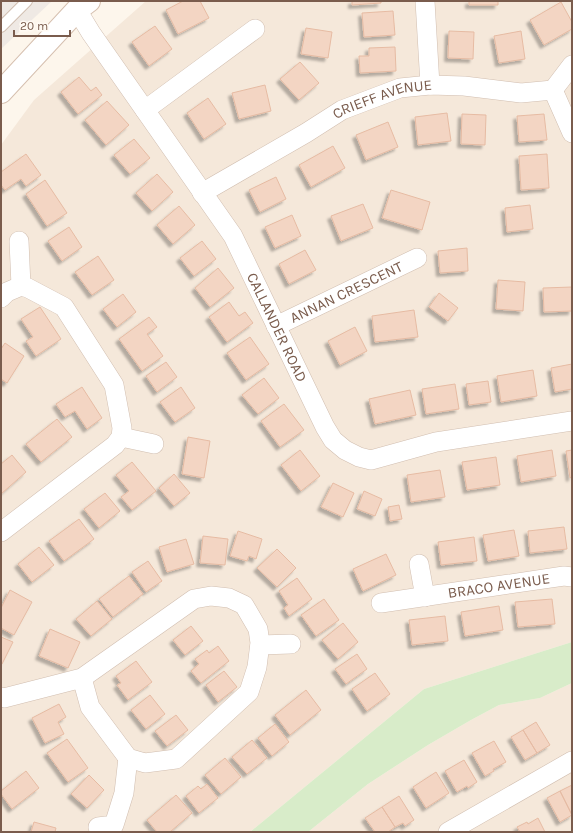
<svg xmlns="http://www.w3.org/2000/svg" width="573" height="833" viewBox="0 0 573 833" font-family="Karla,sans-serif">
  <defs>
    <filter id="shadow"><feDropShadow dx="-3.5" dy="3.5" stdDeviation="1" flood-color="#0004"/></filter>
  </defs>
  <rect width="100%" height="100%" fill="#fdf6ec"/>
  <path fill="#f5e8da" d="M146,1h426v641l-148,47 -174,143h-249v-687l33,-45z
    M572,683v149h-264l60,-48 60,-39 43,-25 28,-15 41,-7z"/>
  <path fill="#efe9e4" d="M1,1h51l-51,48z"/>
  <path fill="#d8ecc9" d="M572,642v41l-32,15 -41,7 -28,15 -43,25 -60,39 -60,48h-58l174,-143z"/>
  <path fill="#f3d5c3" stroke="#e6bba3" filter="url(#shadow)" d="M183,1h17l9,17 -31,16 -12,-24z
    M352,1h29v2l-29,2z
    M469,1h29v4h-29z
    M561,2l11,20v7l-28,16 -14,-25z
    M393,11l2,24 -31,2 -2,-24z
    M155,26l17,23 -23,17 -17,-24z
    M306,28l26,4 -4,26 -27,-4z
    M449,31l25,1 -1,27 -25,-1z
    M521,31l4,28 -26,4 -5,-27z
    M395,47l1,24 -36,2 -1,-17h10v-8z
    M300,62l19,21 -20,17 -19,-21z
    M79,77l12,14 5,-4 6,8 -24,19 -17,-22z
    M265,85l6,26 -32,8 -7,-26z
    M208,98l18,26 -22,15 -17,-26z
    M107,101l22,24 -23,20 -21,-25z
    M447,113l4,28 -33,4 -3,-28z
    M462,114l24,1 -1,30 -24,-1z
    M544,114l3,26 -28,2 -2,-26z
    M388,122l10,25 -32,13 -10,-25z
    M134,139l16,19 -20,16 -16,-19z
    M333,146l12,22 -34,19 -12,-22z
    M26,154l15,21 -15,11 -5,-7 -16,11 -4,-5v-13z
    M547,154l2,34 -28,2 -2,-34z
    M157,174l16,18 -21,19 -16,-18z
    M276,177l10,22 -26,13 -11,-22z
    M45,180l22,33 -20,13 -21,-32z
    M391,190l39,12 -8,28 -40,-12z
    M363,204l10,24 -32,13 -10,-25z
    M530,205l3,24 -26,3 -2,-24z
    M179,206l16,19 -22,19 -16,-19z
    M292,215l9,21 -26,12 -10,-21z
    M69,227l13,20 -20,14 -14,-20z
    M202,241l14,18 -22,17 -14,-18z
    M467,248l1,23 -28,2 -2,-22z
    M305,250l11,20 -27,14 -10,-20z
    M98,256l16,24 -22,15 -17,-23z
    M218,268l16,20 -24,19 -15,-19z
    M498,280l27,2 -2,29 -27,-2z
    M572,287v24l-28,1 -1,-24z
    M439,293l19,15 -10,13 -19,-14z
    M123,294l13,18 -19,15 -14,-18z
    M229,302l10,14 6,-4 8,11 -26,19 -18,-25z
    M40,307l21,32 -25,17 -10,-15 7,-4 -12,-18z
    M414,310l4,27 -43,5 -3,-26z
    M149,317l8,10 -10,7 16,22 -21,15 -23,-32z
    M355,327l12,24 -27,14 -12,-24z
    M250,337l19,27 -23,16 -19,-27z
    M5,343l19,13 -17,27 -6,-4v-30z
    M166,362l11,15 -20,15 -11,-16z
    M572,364v25l-17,3 -4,-24z
    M533,370l4,26 -36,6 -4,-26z
    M264,378l15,20 -21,16 -16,-19z
    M488,381l3,21 -22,3 -3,-21z
    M455,384l4,25 -33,5 -4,-25z
    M82,387l20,31 -15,11 -12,-18 -10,6 -9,-13z
    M181,387l14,21 -20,14 -15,-20z
    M410,390l6,25 -41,9 -6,-25z
    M284,404l20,26 -24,17 -19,-26z
    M57,419l15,18 -31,25 -15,-18z
    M188,437l22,4 -6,37 -22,-4z
    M300,450l20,26 -19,15 -20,-26z
    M552,450l4,26 -35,6 -4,-26z
    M572,450v27l-2,1 -4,-27z
    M12,455l14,17 -25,22v-30z
    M496,457l4,28 -33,5 -5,-28z
    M132,462l24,29 -24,19 -11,-13 8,-6 -13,-16z
    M440,470l5,27 -34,5 -4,-27z
    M174,474l16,19 -16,13 -15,-18z
    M333,483l21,10 -11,24 -22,-10z
    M364,491l18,8 -7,17 -18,-7z
    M105,493l15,18 -21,17 -15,-19z
    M399,505l3,14 -12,2 -2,-14z
    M79,519l15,20 -30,22 -15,-20z
    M564,527l3,22 -37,4 -2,-22z
    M514,530l5,26 -31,5 -5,-26z
    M238,531l24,8 -6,20 -7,-3 -2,5 -17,-5z
    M203,536l25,3 -3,26 -25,-2z
    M474,537l3,24 -36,4 -3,-23z
    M186,539l8,25 -27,8 -8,-25z
    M39,547l15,18 -22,17 -14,-18z
    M277,549l19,19 -19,19 -20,-19z
    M386,554l10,21 -33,16 -10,-22z
    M148,561l14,20 -16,11 -14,-20z
    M129,576l14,18 -30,23 -14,-18z
    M297,578l15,21 -23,17 -5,-8 4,-3 -9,-14z
    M10,590l22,12 -18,33 -13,-7v-20z
    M324,599l15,21 -23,16 -15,-21z
    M552,599l3,25 -37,3 -3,-25z
    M97,601l15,18 -21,17 -15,-17z
    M499,606l4,24 -38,6 -4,-24z
    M445,616l3,25 -36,4 -3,-25z
    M343,623l15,19 -20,17 -16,-19z
    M191,626l12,15 -18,14 -12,-15z
    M50,629l30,13 -12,26 -29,-12z
    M1,637l12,5 -11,22 -1,-1z
    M218,646l11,15 -28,22 -10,-12 8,-7 -4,-5 12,-9 2,3z
    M357,654l10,15 -21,15 -11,-15z
    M136,661l16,21 -24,18 -11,-15 4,-2 -5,-7z
    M224,671l13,16 -19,15 -12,-17z
    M375,673l15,21 -23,17 -15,-22z
    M306,690l15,20 -31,25 -15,-20z
    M150,695l15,19 -19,15 -15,-19z
    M59,704l7,13 -8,5 6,12 -19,9 -13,-25z
    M176,715l12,15 -21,16 -12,-15z
    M536,722l14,23 -13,8 -14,-23z
    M275,724l14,18 -17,14 -14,-18z
    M523,730l14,23 -12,7 -14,-23z
    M67,739l21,29 -20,14 -21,-29z
    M252,740l15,18 -20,16 -15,-17z
    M494,741l12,21 -13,7 1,2 -9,5 -13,-23z
    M225,758l16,19 -20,17 -16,-19z
    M464,760l13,22 -9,6 -1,-2 -10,6 -12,-21z
    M26,771l13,17 -27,21 -11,-15v-3z
    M436,772l13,21 -23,15 -13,-21z
    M89,775l15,15 -17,18 -16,-14z
    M207,784l11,14 -19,15 -13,-17 12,-10 3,3z
    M572,785v30l-12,-24z
    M560,791l12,24 -12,7 -13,-24z
    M176,795l16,18 -22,19h-13l-10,-12z
    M399,796l15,24 -9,6 -2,-3 -8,4 -13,-20z
    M382,807l13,20 -7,5h-13l-10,-14z
    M538,818l7,14h-25l-3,-5 10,-5 1,2z
    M34,822l22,6 -1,4h-24z"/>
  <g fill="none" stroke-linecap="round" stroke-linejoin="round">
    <defs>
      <path id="service" d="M1,27l26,-26"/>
      <g id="minor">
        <path d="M425,1l5,84"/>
        <path id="s1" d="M77,10l14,23 142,203 92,191 8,13 12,10 14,7 12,3 65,-18 136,-21"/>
        <path d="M553,90l19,43"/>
        <path d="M145,110l110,-81"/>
        <path id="s2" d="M202,193l104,-60 36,-23 58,-22 30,-3 34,1 57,7 32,-3 19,-25"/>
        <path d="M19,241l2,45"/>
        <path d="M1,298l6,-6 14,-6 7,2 36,19 50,78 8,43 -1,9 -6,8 -114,87"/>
        <path id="s3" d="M276,326l141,-68"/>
        <path d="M121,437l33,7"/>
        <path d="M419,564l6,33"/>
        <path id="s4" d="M381,603l183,-27 8,1"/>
        <path d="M260,645l31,-1"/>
        <path d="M1,697l3,1 78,-20 112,-79 17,-3 18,2 15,7 14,24 2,14 -3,24 -8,25 -73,67 -31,4 -17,-5 -38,-51 -8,-29"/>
        <path d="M98,827l16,-2 10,-32 4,-35"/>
        <path d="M448,832l124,-71"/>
      </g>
      <path id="secondary" d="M1,92l76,-82 12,-9"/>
    </defs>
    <use href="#service" stroke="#d1beb0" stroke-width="12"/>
    <use href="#minor" stroke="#d1beb0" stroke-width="20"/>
    <use href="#secondary" stroke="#d6c0b0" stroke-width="24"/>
    <use href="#service" stroke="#fff" stroke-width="10"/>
    <use href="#minor" stroke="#fff" stroke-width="19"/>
    <use href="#secondary" stroke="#fff" stroke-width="22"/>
  </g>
  <g text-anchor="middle" stroke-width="3" stroke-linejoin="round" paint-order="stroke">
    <g font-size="15" fill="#7a5c4d" stroke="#fffaf3">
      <text dy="5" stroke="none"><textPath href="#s2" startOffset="205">CRIEFF AVENUE</textPath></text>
      <text dy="5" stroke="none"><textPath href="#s3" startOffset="78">ANNAN CRESCENT</textPath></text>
      <text dy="5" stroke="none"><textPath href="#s1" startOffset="376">CALLANDER ROAD</textPath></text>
      <text dy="5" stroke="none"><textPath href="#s4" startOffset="119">BRACO AVENUE</textPath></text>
    </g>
  </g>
  <rect width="573" height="833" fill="none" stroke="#7a5c4d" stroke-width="4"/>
  <path d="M14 30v6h56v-6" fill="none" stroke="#7a5c4d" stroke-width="2"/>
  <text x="20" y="30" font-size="12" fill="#7a5c4d" stroke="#fffaf3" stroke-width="3" paint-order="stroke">20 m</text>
</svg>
